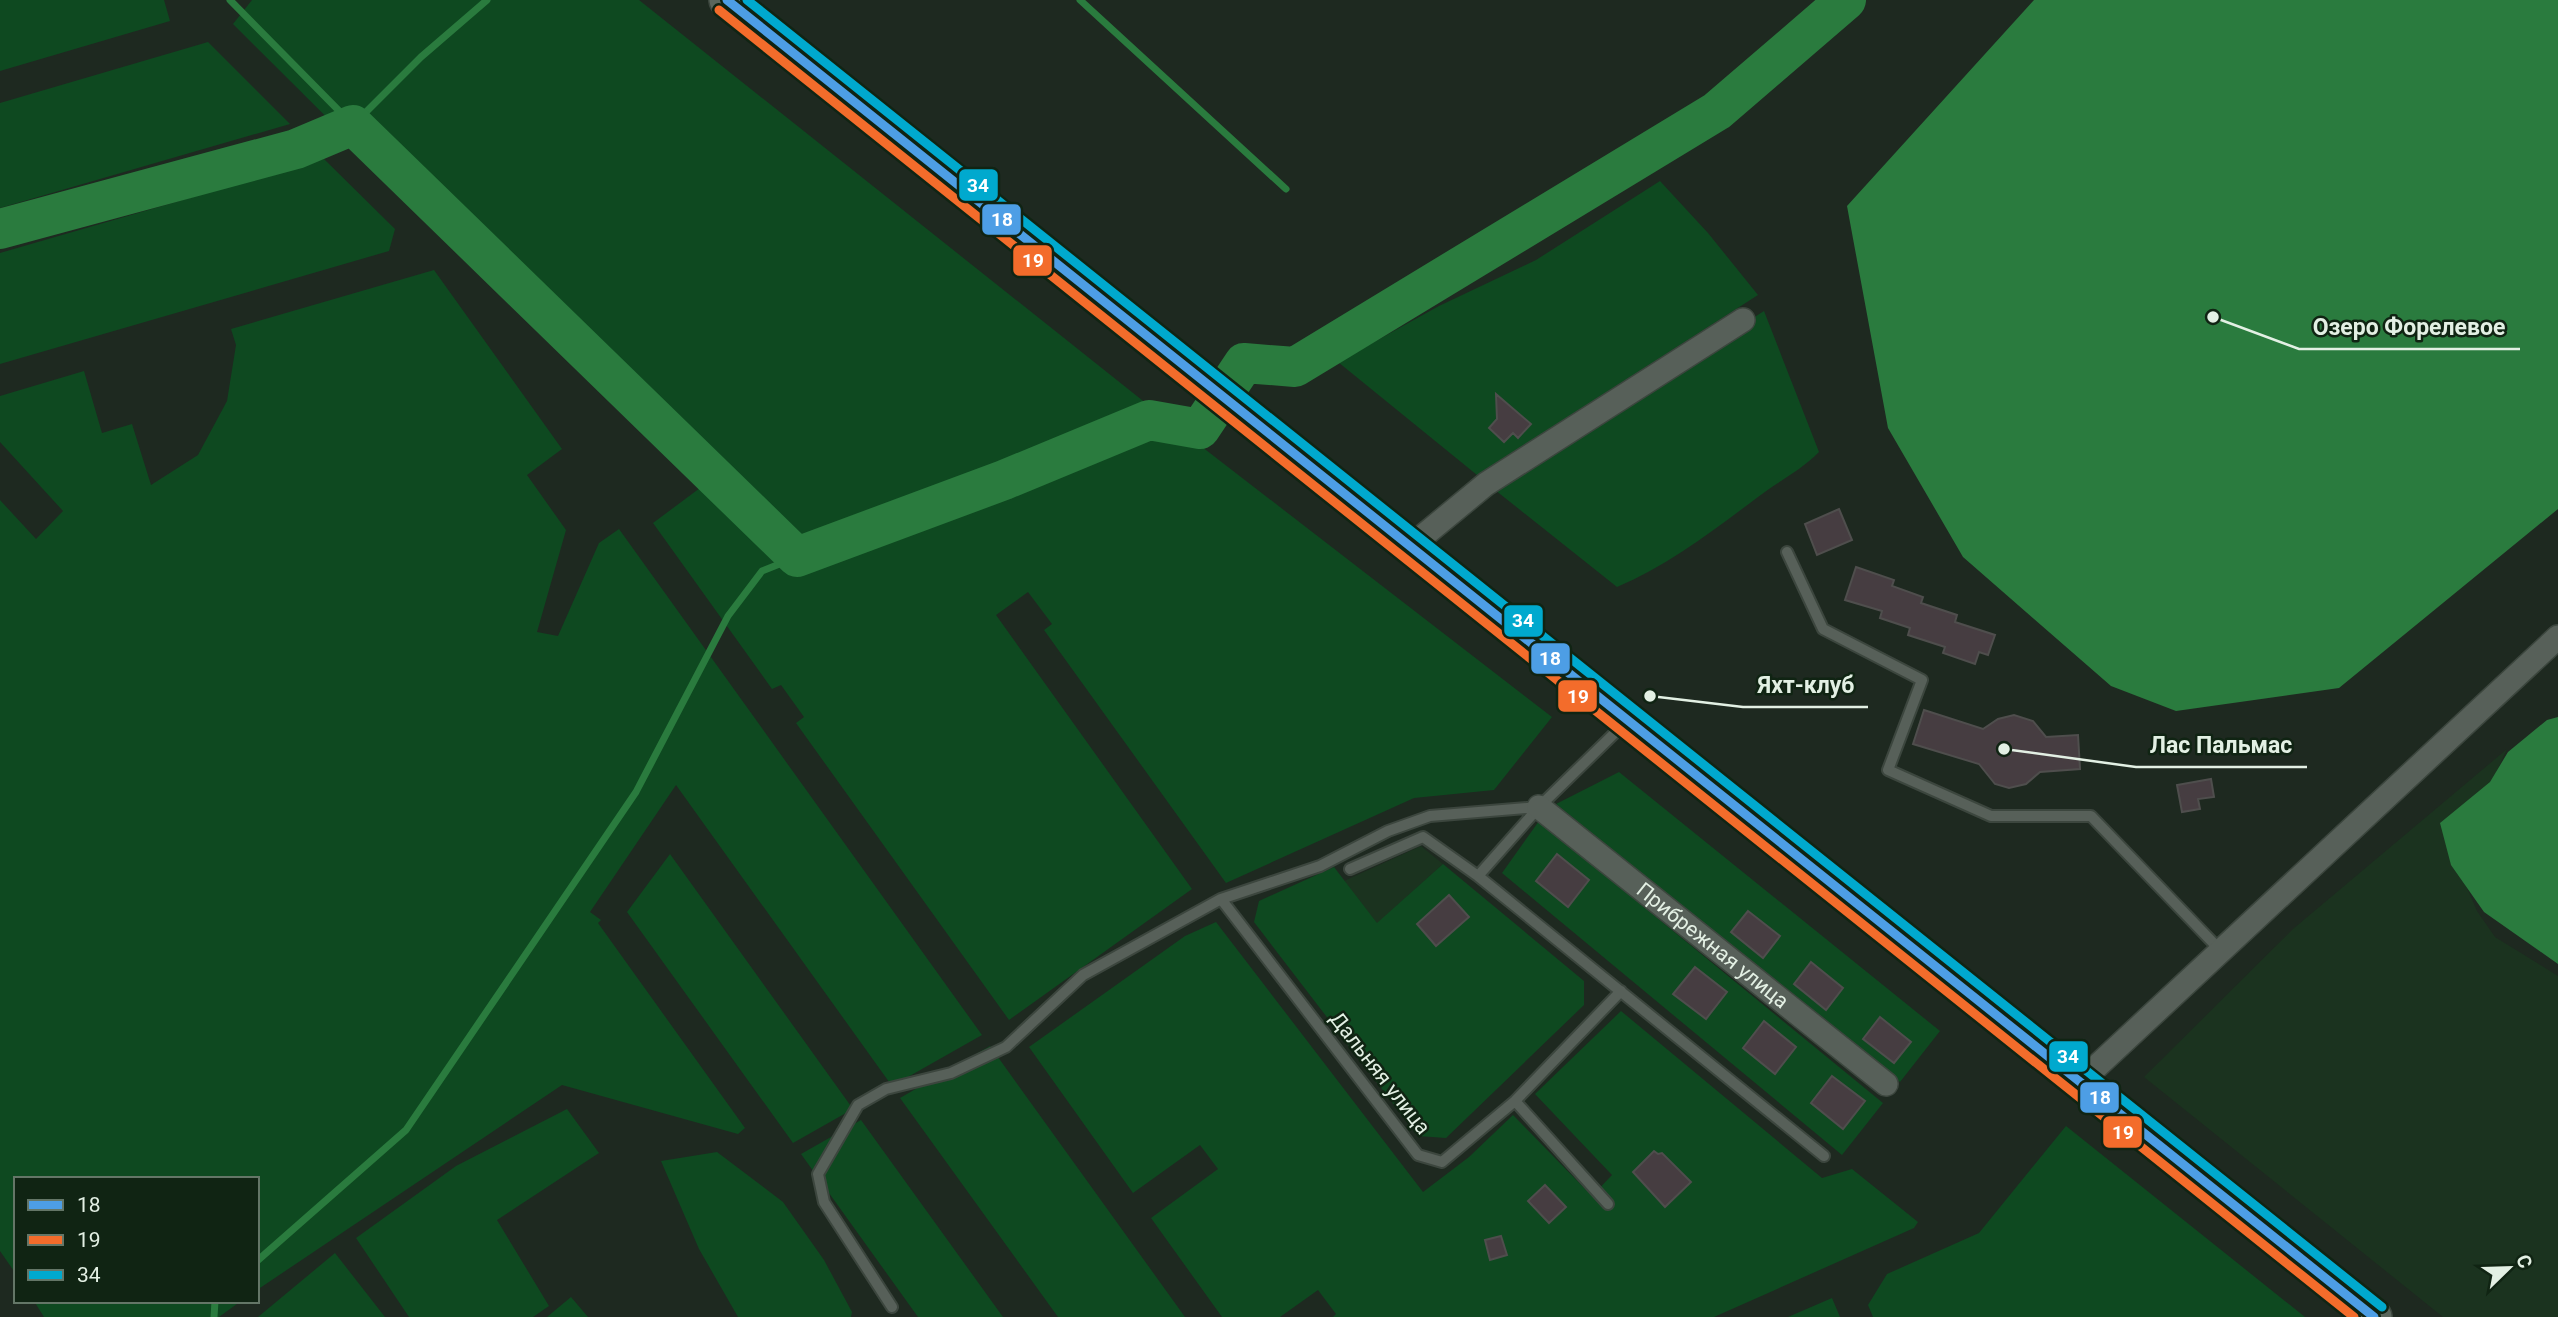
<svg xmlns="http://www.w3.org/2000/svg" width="2558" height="1317" viewBox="0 0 2558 1317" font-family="Roboto,sans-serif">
  <rect width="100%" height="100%" fill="#1e2920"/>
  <path fill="#1b331f" d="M2507,749l-17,37 -39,65 26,60 18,26 63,39v341h-115l-299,-240 149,-148z
    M1421,846l22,18 -66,60 -33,-43z"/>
  <path fill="#0e4920" d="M0,0h164l6,21 -170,50z
    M252,0h387l523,416 390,301 -58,73 -80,8 -188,85 -182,-253 8,-6 -24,-32 -32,23 196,274 -183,131 -213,-297 8,-6 -23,-32 -9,4 -119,-166 51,-38 -255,-246 -216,-215z
    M208,42l82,82 -290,84v-105z
    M324,159l71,70 -6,22 -389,113v-111z
    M1660,181l48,52 50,62 -281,180 -139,-113 101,-56 97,-46z
    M434,270l128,179 -35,26 39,55 -29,102 21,4 41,-93 20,-14 363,506 -90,51 -216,-301 -86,127 11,8 -3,3 147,205 -7,6 -176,-49 -305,205v-111h-241v95l-16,-23v-751l36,39 27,-28 -63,-69v-46l84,-25 18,62 30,-9 19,61 47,-30 29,-54 9,-56 -5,-16z
    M1764,311l55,141c-19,19 -40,29 -61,45 -44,33 -91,69 -141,90l-127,-101z
    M1619,772l321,259 -40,51 -344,-278z
    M1539,821l344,282 -41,52 -340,-282z
    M670,854l183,255 -60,34 -166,-231z
    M1443,864l141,117v24l-138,133 -28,-2 -164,-214 5,-21 75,-34 43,56z
    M1216,922l207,270 46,-35 44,-42 79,81 20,-21 -77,-81 86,-83 201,167 30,-9 66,53 -4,6 -200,89h-381l3,-3 -18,-24 -38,27h-58l-71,-99 67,-49 -18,-24 -67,48 -104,-146 156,-111z
    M990,1046l195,271h-127l-158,-219z
    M567,1109l32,44 -102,67 52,86 -16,11h-124l-53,-79 100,-72z
    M861,1120l142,197h-85l-117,-163z
    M2066,1126l239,191h-432l-5,-12 19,-31 92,-41z
    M717,1152l66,50 41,58 28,52 -1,5h-113l-39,-68 -38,-88z
    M335,1253l50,64h-127z
    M571,1297l17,20h-41z
    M1832,1298l8,19h-52z
    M34,1301h207l-22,16h-175z"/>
  <path fill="#2a7b3e" d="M2034,0h524v509l-219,179 -163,23 -65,-25 -148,-129 -75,-129 -41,-222z
    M2558,717v247l-74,-52 -33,-47 -11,-42 50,-41 18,-30 39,-32z"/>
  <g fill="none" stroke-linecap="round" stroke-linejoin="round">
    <path stroke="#2a7b3e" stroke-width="7" d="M230,0l123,125 68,-68 66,-57
      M1080,0l206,189
      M257,1261l149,-131 230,-338 92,-176 34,-45 35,-14
      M214,1317l1,-16"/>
    <path stroke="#2a7b3e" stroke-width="40" d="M0,229l296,-80 57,-24 444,432 207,-77 145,-60 51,9 44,-66 51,4 422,-256 129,-111"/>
  </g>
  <path fill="#463d41" stroke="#4f4e4d" stroke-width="2" d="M1496,394l35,30 -13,14 -5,-5 -9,9 -15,-14 8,-9z
    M1839,509l13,31 -35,15 -12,-31z
    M1856,567l38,13 -2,6 31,11 -2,6 36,12 -2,7 40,13 -7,20 -9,-3 -4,12 -32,-11 2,-6 -37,-12 2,-7 -30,-10 2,-7 -37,-11z
    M1924,710l59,19 15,-10 16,-4 19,6 13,16 32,-2 2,34 -40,3 -14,12 -17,4 -14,-4 -16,-20 -66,-20z
    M2211,779l3,18 -16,2 2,10 -18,3 -5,-27z
    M1557,854l32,26 -21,27 -32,-26z
    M1449,895l20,22 -33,29 -19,-22z
    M1748,911l32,25 -17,22 -32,-26z
    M1811,962l32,26 -17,22 -32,-26z
    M1695,967l32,25 -21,27 -33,-25z
    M1880,1017l31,25 -17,21 -31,-24z
    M1764,1021l32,26 -21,27 -32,-26z
    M1832,1076l33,25 -22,28 -32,-26z
    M1654,1151l4,3 4,-1 29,29 -26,25 -32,-35z
    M1545,1185l21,22 -17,16 -21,-22z
    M1501,1236l6,19 -17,5 -5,-20z"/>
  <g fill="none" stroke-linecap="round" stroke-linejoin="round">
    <defs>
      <path id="service" d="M1787,552l36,77 99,51 -34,90 103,46h100l130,135
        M1350,869l73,-32 55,39 346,280
        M1478,876l61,-69 85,-83
        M1221,899l197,256 24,7 73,-61 106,-110
        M1515,1101l93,103
        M892,1307l-68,-105 -6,-28 40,-69 28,-16 65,-16 55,-26 77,-72 138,-76 99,-33 68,-35 42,-15 109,-9"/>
      <g id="minor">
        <path d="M1411,546l75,-62 257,-164"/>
        <path id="s1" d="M1539,807l347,277"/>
        <path d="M2080,1082l478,-445"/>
      </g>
      <path id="primary" d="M727,0l1647,1317"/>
    </defs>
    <use href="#service" stroke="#3c463e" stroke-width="14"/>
    <use href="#minor" stroke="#3c463e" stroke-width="26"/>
    <use href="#primary" stroke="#3c463e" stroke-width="38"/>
    <use href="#service" stroke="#576059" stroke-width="10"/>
    <use href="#minor" stroke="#576059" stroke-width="23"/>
    <use href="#primary" stroke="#5a665c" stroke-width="35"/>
    <defs>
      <path id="bus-1" d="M727,0l1647,1317"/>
      <path id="bus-2" d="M719,10l1635,1307"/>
      <path id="bus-3" d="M747,0l1635,1307"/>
    </defs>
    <use href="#bus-1" stroke="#102413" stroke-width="14"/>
    <use href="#bus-2" stroke="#102413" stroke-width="14"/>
    <use href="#bus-3" stroke="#102413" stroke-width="14"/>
    <use href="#bus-1" stroke="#4d9ee5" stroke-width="9"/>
    <use href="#bus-2" stroke="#f36c2b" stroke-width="9"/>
    <use href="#bus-3" stroke="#00a9ce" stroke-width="9"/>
  </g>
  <g text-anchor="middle" stroke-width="5" stroke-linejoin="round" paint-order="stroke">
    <g font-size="21" fill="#e3f0e4" stroke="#102413">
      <text dy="7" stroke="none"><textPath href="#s1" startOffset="222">Прибрежная улица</textPath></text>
      <text transform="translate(1380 1073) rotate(52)" y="7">Дальняя улица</text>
    </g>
  </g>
  <path fill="none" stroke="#e3f0e4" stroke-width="2.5" d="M2213 317L2299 349H2520M1650 696L1743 707H1868M2004 749L2136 767H2307"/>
  <g fill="#e3f0e4" stroke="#102413" stroke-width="2.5">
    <circle cx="2213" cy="317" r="7"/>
    <circle cx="1650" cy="696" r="7"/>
    <circle cx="2004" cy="749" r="7"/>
  </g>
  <g font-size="23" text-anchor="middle" font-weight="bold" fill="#e3f0e4" stroke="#102413" stroke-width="5" stroke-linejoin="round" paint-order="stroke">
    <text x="2409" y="335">Озеро Форелевое</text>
    <text x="1806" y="693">Яхт-клуб</text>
    <text x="2221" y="753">Лас Пальмас</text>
  </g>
  <g stroke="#102413" stroke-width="2.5">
    <rect x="958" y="168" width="41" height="34" rx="7" fill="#00a9ce"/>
    <rect x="981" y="203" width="41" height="33" rx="7" fill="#4d9ee5"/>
    <rect x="1012" y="244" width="41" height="33" rx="7" fill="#f36c2b"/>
    <rect x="1503" y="604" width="41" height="34" rx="7" fill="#00a9ce"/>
    <rect x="1530" y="642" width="41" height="33" rx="7" fill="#4d9ee5"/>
    <rect x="1557" y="679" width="41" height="34" rx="7" fill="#f36c2b"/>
    <rect x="2048" y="1040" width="41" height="33" rx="7" fill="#00a9ce"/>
    <rect x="2079" y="1081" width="41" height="33" rx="7" fill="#4d9ee5"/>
    <rect x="2102" y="1115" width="41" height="34" rx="7" fill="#f36c2b"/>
  </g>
  <g font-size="19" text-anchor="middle" font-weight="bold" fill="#fff">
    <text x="978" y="192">34</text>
    <text x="1002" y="226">18</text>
    <text x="1033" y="267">19</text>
    <text x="1523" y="627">34</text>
    <text x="1550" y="665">18</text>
    <text x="1578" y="703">19</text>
    <text x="2068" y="1063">34</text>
    <text x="2100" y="1104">18</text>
    <text x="2123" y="1139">19</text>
  </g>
  <rect x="14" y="1177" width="245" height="126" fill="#102413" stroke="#647667" stroke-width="2"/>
  <rect x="28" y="1200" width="35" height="10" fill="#4d9ee5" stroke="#647667" stroke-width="2"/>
  <text x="77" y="1212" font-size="21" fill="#e3f0e4">18</text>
  <rect x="28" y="1235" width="35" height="10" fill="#f36c2b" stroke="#647667" stroke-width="2"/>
  <text x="77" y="1247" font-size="21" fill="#e3f0e4">19</text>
  <rect x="28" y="1270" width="35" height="10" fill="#00a9ce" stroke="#647667" stroke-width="2"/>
  <text x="77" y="1282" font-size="21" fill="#e3f0e4">34</text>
  <g transform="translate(2509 1268) rotate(67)" stroke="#102413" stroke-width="5" paint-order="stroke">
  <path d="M0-5L12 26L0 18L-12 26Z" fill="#e3f0e4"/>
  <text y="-10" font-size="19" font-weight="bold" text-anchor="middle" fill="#e3f0e4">С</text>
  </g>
</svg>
